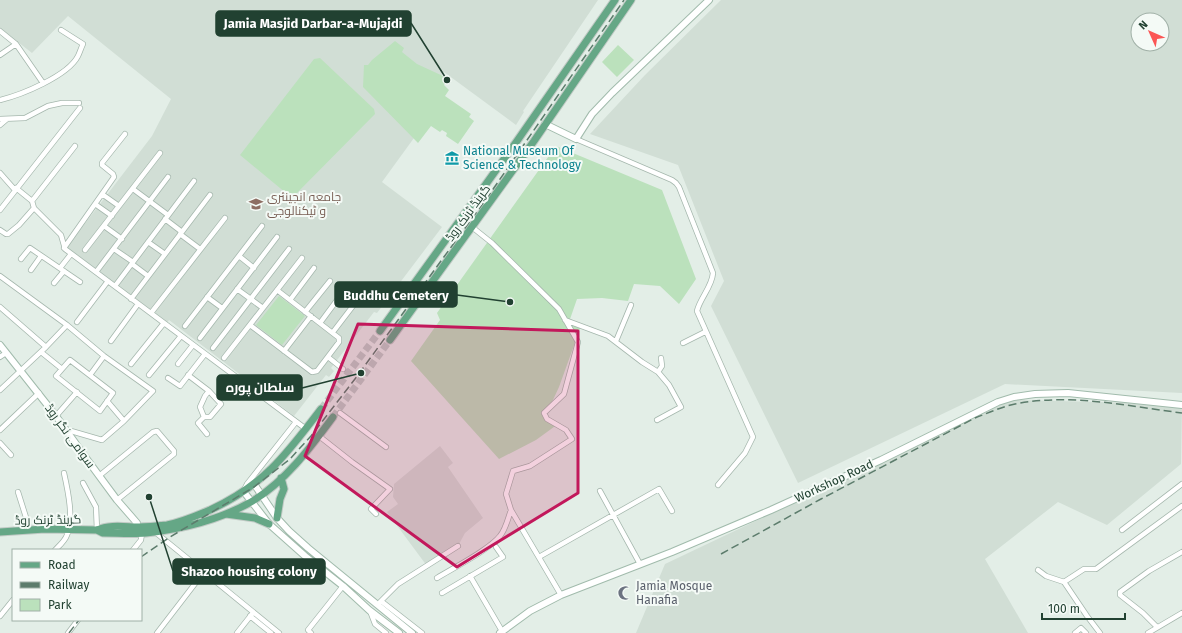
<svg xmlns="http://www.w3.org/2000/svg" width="1182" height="633" viewBox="0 0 1182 633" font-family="'Fira Sans',Cairo,sans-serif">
  <rect width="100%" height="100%" fill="#e3eee7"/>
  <path fill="#d1ded5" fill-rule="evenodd" d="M0,0h598l-75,111 1,1 -8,13 -72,-53 -5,6 4,20 -61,84 60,45 -65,86 -3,-1 -43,56 3,3 -5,6 -3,-2 -32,41 -125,-96 -2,3 -100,-76 85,-111 19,-37 -103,-83 -36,37 -32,-25z
    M721,0h461v393l-177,-9 -207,99 -87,-177 13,-25 -46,-116 -88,-31 55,-59zM1138,20h24v24h-24z
    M1011,400l171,4 -1,60 -74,61 -49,-23 -73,57 43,74h-392l29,-69z
    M440,446l13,17 -5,4 35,51 -18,15 -7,13 -31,20 -40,-54 11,-8 -5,-7 1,-13z"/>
  <path fill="#bbe1bc" d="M395,41l9,7 -2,4 15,12 26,12 -1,3 3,4 -1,2 5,5 -4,6 26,18 -2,3 5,4 -16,23 -12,-8 1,-3 -5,-3 -2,2 -9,-6 -13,17 -55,-56 1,-22h4l4,-5z
    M618,45l16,15 -17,17 -15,-15z
    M320,58l54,51 1,5 -83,84 -52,-43 74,-96z
    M556,146l106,44 34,89 -17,25 -19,-18 -26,-2 -6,17 -26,-3 -25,1 -8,23 12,4 -22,61 -13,28 12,9 -22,16 -37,19 -88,-98 29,-41 -3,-7z
    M279,296l26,20 -23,29 -26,-20z"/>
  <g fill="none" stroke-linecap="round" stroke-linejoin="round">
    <path stroke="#bccbc3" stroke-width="4.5" stroke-dasharray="4.5 2" stroke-linecap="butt" d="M343,369l6,4"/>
    <path stroke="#bccbc3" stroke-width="7" stroke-dasharray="7 3.5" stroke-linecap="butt" d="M321,409l59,-78
      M333,417l57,-77"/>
    <defs>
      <path id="street" d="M0,31l16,13 27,39
        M0,55l16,-11
        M0,100c21,-5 68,-24 78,-44 2,-4 3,-8 5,-12l-22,-14
        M0,119l25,-1 23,-12 14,-3h17
        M0,125l7,-6
        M576,139l96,41 4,3 3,4 34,86c-1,14 -13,25 -16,38l56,126 -8,16 -27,32
        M75,146l-43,55 2,7 27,27 4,14 241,180
        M0,173l15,17
        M16,188l16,13
        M133,189l35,26
        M102,194l17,12
        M95,204l17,12
        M0,210l80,-102
        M165,219l17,13
        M104,226l18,13
        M472,227l20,16 67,66 19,33 -14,52 -20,19 3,6 19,11 6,9 -42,27 -17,5 -7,23 5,16 50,85
        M0,230l6,4h2l11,-9 15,-17
        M180,234l20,15
        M148,242l17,12
        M64,248l50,-71 -1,-3 -11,-9v-2l23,-29
        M114,249l19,13
        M85,250l75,-97
        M239,256l15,12
        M21,259l9,-11 50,34
        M132,264l16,12
        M60,268l11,-14
        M31,270l10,-14
        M96,272l72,-95
        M0,276l67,49 37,31 49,35 -29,30 -22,19 -31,-9 -4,1
        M54,283l10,-12
        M115,286l79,-105
        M237,289l26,19
        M207,297l15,11
        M131,299l79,-104
        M290,300l24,-32
        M0,307l46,40
        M305,312l25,-31
        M151,313l74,-95
        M565,320l43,16 34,26 16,10 11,13 12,22 -24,13
        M77,322l31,-41
        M320,323l23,-31
        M250,325l62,47 5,-1 22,-29v-4l-62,-48
        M185,326l77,-100
        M333,332l23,-30
        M200,338l77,-101
        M111,341l27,-37
        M616,341l15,-36
        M683,343l22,-11
        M213,348l76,-99
        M284,351l27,-35
        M41,352l21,17 -6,7 44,35 13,-18 -43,-33 -8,9
        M0,357l6,-4
        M328,357l15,12
        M224,358l78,-100
        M131,364l33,-41
        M178,364l15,-19
        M658,372l4,-6 -1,-8
        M90,375l14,-19
        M149,375l32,-39
        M188,375l21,16 -4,5 -5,11 4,10 -6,6 9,11
        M168,378l12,8 25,-32
        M0,390l46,-43 21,-22
        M107,401l17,20
        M340,413l46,34
        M56,416l21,-24
        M204,417h6l11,-13 -12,-13
        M0,430l39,-37
        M319,436l33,26 38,27 -19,20 5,5
        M0,443l11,12
        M99,476l54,-44 4,-1 17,20v3l-57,46
        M83,483l13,24 1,23
        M244,490l3,-6 49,-62
        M600,491l40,73
        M18,492l12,38
        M1122,530l60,-46
        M155,532l124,101
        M55,550c4,-4 10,-9 12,-15 7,-16 1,-44 -3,-62
        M133,550l8,-10 1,-7
        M539,557l120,-68 13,22
        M1038,570l8,6 18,6 23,34 13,17
        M470,576l32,55
        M437,578c16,-10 52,-28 63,-42 6,-7 8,-18 11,-26
        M1064,582l20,-13h12l86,-63
        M442,593l61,-36 -7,-10
        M381,601l17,-17 60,-38
        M380,602l1,-1 41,32
        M370,611l5,13 11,9
        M0,616l13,-16
        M250,616l21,17
        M1157,627l-14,-14 -23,-18v-3l29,-21 33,-19
        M68,633l10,-13
        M157,633l47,-61
        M237,633l15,-19
        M311,633l-3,-3 35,-44
        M1075,633l6,-5 5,5
        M1148,633l34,-20"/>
      <path id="secondary" d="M545,124l31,15 16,-25 20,-21 97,-93
        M0,345l56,71 30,42 31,42 20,23v4
        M254,484l23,34 12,13 19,17 104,85
        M244,492l25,32 36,32 38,30 26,24 30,23
        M500,633l30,-22 31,-16 111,-43 99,-42 110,-50 117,-58 16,-5 21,-3 33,-1 114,12"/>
      <path id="primary" d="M380,331l137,-190 98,-141
        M390,340l144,-199 97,-141
        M226,514l29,4 14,6
        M277,518l3,-19 4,-10 -3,-11
        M97,530l6,3c14,0 29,1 43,0 36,-4 73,-13 105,-31 34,-20 59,-54 82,-85
        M0,532l45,-3 52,1c13,-6 29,-3 42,-3 9,0 19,-1 28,-2 15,-3 29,-9 43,-15 54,-25 76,-55 111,-101"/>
    </defs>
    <use href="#street" stroke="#a5b7ad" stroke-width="6"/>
    <use href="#secondary" stroke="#a1bbac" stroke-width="8"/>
    <use href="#primary" stroke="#c1cac5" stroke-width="9"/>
    <use href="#street" stroke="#fff" stroke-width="4.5"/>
    <use href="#secondary" stroke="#fff" stroke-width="6"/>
    <use href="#primary" stroke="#65a786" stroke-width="7"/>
    <path stroke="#5c7c6c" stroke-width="1.5" stroke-dasharray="8 4" stroke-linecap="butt" d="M721,554l100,-55 154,-81c13,-5 26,-11 40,-14 55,-11 112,2 167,9
      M141,557l29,-20 84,-50 36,-28 21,-23 47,-61 131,-180 135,-195
      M69,633l10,-13"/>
  </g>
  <path fill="#c2185b" fill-opacity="0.2" stroke="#c2185b" stroke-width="3" stroke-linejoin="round" d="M358,324l220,7v162l-121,74 -152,-111z"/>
  <defs>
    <symbol id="museum-bare" viewBox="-9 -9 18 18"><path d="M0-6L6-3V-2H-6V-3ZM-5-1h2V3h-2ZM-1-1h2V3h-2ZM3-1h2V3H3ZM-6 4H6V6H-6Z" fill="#0f9aa8" stroke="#f4faf6" stroke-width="2.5" paint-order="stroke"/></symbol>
    <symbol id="university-bare" viewBox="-9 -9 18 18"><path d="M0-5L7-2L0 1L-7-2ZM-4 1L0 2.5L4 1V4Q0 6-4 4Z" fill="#8d6e63" stroke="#f4faf6" stroke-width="2.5" paint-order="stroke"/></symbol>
    <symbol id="mosque-bare" viewBox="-9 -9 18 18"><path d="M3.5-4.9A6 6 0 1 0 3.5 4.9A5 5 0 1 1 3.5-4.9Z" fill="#6b7280" stroke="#f4faf6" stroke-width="2.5" paint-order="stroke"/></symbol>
  </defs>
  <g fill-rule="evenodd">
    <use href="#museum-bare" x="442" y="148" width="20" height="20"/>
    <use href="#university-bare" x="246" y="194" width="20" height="20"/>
    <use href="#mosque-bare" x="615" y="583" width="20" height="20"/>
  </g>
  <g text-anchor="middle" stroke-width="4" stroke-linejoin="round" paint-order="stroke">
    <g font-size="12" fill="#0d838f" stroke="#f4faf6" text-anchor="start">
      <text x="463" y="155">National Museum Of<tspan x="463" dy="14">Science &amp; Technology</tspan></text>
    </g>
    <g font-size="12" fill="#785e54" stroke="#f4faf6" text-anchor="start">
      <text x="267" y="201">جامعہ انجینئری<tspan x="267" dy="14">و ٹیکنالوجی</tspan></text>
    </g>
    <g font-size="12" fill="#214131" stroke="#f4faf6">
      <text transform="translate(468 213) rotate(-54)" y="4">گرینڈ ٹرنک روڈ</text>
      <text transform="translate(70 436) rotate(54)" y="4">سوامی نگر روڈ</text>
      <text transform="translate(834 481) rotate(-25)" y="4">Workshop Road</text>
      <text transform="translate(48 520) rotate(-1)" y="4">گرینڈ ٹرنک روڈ</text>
    </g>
    <g font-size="12" fill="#5b616d" stroke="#f4faf6" text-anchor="start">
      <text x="636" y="590">Jamia Mosque<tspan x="636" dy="14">Hanafia</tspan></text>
    </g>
  </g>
  <path fill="none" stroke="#214131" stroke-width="1.5" d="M447 80L411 23M510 302L457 295M361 373L302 388M149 497L173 571"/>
  <g fill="#214131" stroke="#f4faf6" stroke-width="1.5">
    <circle cx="447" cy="80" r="4"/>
    <circle cx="510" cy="302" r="4"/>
    <circle cx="361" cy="373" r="4"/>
    <circle cx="149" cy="497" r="4"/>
  </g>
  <g fill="#214131" stroke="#214131" stroke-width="1.5">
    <rect x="216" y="11" width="195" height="25" rx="4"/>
    <rect x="335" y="282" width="122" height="25" rx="4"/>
    <rect x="217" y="375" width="85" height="25" rx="4"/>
    <rect x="173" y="559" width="152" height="25" rx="4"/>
  </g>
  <g font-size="13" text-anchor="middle" font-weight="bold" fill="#fff">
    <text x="313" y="28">Jamia Masjid Darbar-a-Mujajdi</text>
    <text x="396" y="300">Buddhu Cemetery</text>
    <text x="260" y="392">سلطان پورہ</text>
    <text x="249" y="576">Shazoo housing colony</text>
  </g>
  <rect x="12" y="549" width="130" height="72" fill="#f4faf6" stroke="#a0b0a7"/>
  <rect x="20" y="562" width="20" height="6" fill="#65a786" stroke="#a0b0a7"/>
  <text x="48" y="569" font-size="12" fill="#214131">Road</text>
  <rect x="20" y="582" width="20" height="6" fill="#5c7c6c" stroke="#a0b0a7"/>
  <text x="48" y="589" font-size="12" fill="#214131">Railway</text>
  <rect x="20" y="599" width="20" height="12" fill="#bbe1bc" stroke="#a0b0a7"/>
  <text x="48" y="609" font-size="12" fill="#214131">Park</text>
  <g transform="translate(1150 32) rotate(315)"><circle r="19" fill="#f4faf6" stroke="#a0b0a7"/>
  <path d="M0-3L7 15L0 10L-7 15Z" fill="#fb5655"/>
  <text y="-6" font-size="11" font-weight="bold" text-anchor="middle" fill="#214131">N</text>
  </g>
  <path d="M1042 613v6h83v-6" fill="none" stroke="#214131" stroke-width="2"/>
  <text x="1048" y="613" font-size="12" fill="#214131" stroke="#f4faf6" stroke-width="3" paint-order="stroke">100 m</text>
</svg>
